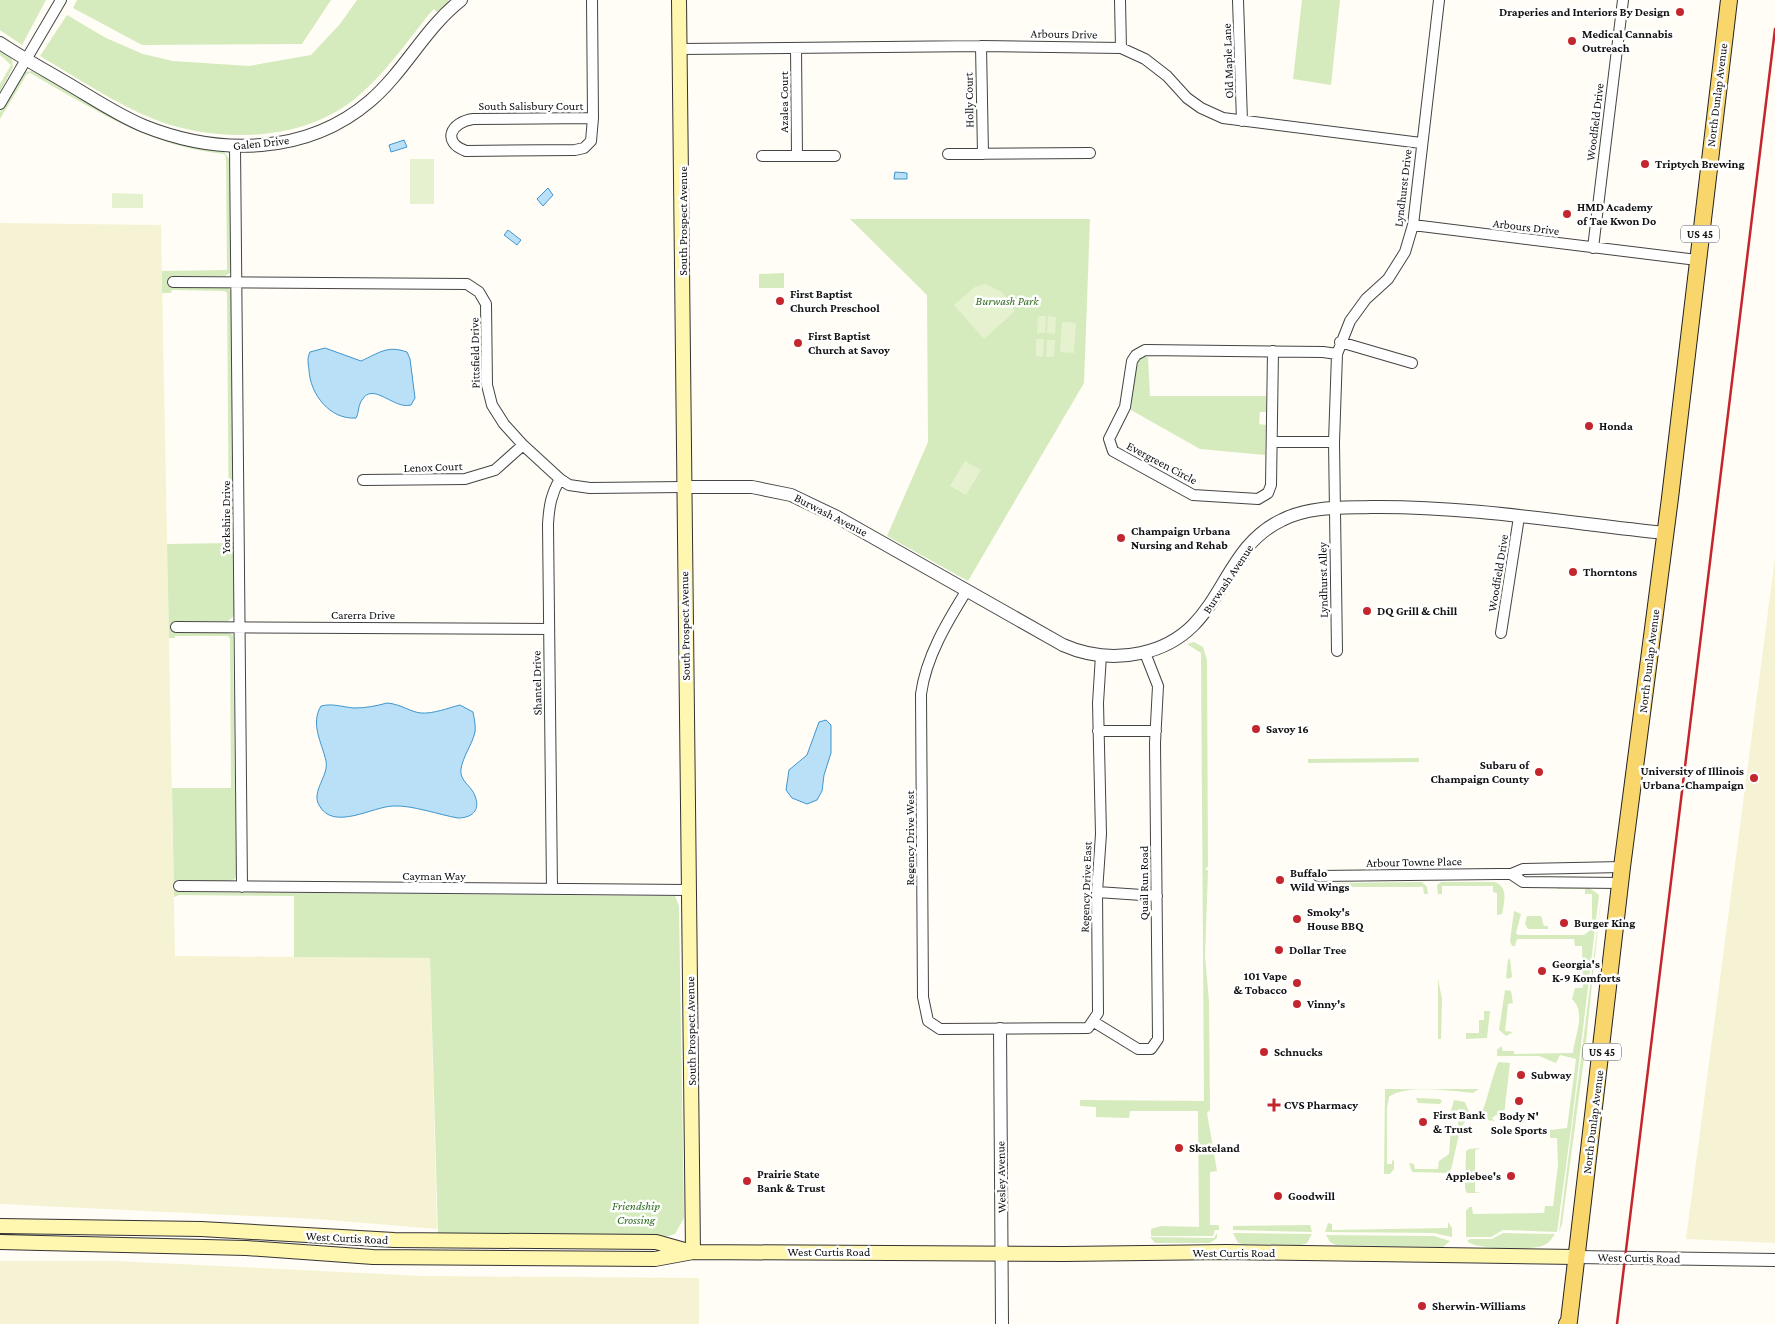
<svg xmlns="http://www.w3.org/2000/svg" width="1775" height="1324" viewBox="0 0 1775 1324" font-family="'Crimson Pro',serif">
  <rect width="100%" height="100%" fill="#fffdf5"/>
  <path fill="#f6f3d4" d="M0,223l161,2 14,731 255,2 7,271 -121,-10 -316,-15z
    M1775,558v685l-89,-4z
    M0,1261h116l307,15 276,2v46h-699z"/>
  <path fill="#d5ebbd" d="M0,0h46l-24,45 -22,-15z
    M77,0h254l-29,44 -160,1 -69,-37z
    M357,0h91l1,2 -12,10 -3,-3 -4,4c-25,31 -46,63 -78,88 -53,41 -135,42 -196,19 -41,-16 -78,-42 -116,-64l27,-41 39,23 37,16 30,7 76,5 62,-11 29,-31z
    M1302,0h38l-9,85 -38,-6z
    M0,51l12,8 1,8 -13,25v-8l11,-19 -11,-10z
    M32,71l99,55 42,16 51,10 7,9 -1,112 -5,3h-53l1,10 51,1 5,1 3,7 2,321 -6,5h-53l1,11h51l6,3 3,239 -1,5 -5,2h-52v11l497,4 4,10 5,312 -9,16 -10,3 -227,-2 -8,-277 -136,-1v-61l-115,-1 -5,2 -2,-109h59l-1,-149 -2,-3h-53v2h-6l-2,-94 62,-1 -2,-250 -2,-2 -53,-1 -1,3h-9v-22l65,-1 -1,-113 -2,-3c-73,-7 -131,-45 -194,-81l-3,1 -27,45v-7l25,-40z
    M850,219h240l-6,164 -116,198 -81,-45 41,-94 -1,-147z
    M784,273v15h-25v-14z
    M1139,357h9l2,39h116v16h-6l-1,12 7,1 -1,30 -65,-6 -69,-39 3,-47z
    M1194,642l9,5 4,13 1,206 -3,4h3l-3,86 4,45 1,109 -3,3 10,58 -7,1v53h9v5h-4l-2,6h-62v-7l10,-3 38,1 -1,-116h-68l-1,7 -33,-1v-10l-16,-1v-6l124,1 -3,-448 -14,-9z
    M1419,758v4l-111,1v-4z
    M1422,882l5,5 1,7h-4l-1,-7h-93v7l-6,-1 4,-8 5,-2z
    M1441,882h54c14,6 9,20 7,32l-5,1v-22l-4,-1v-6h-51v8h-4l-1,-9z
    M1557,886h30l12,9 -28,234 -14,103 -54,-2 -12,7h-25v-26l3,-4h3l1,7 71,-1 1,-7h8l5,-41 -1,-27h-7v-8l17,-2 9,-69 -16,-4 -4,8 -17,-7h-42v-6l4,-4 2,5h11v3l59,-1c1,-16 14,-40 -1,-54l3,-11h8l-1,-42h-7l-1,-7h-57l-2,7h-3l-2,-5 4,-30 7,3 -5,19 2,2h66l8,-6v-35h-7v-5h-28z
    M1601,899l-16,152 -23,173 -3,8z
    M1527,916h14l3,10h4v3h-20l-3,-5z
    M1510,958l2,19 -4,2 -2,-2 2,-17z
    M1438,979l4,20 -1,40h-3z
    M1505,990l6,1 2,12 -5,1 -3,27 8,1 -7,4 -7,-6z
    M1484,1011h6l-3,27 -21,1v-6h13v-13h5z
    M1499,1062l11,1 -6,52h-8l-4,3 3,3 -9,-1 -4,-8c5,-10 13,-47 17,-50z
    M1385,1089h94l-6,4c-19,-2 -69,-9 -84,4l-2,11v56h5v-4l2,1v8l-4,5h-6z
    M1416,1098l24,1 2,2 -2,3 -22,-1z
    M1454,1100l11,2 4,10 -10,22 -8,36 -3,3 -36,-1 -3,-9 5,1 1,5h23l1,-8 10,-7 2,-26h7v-17h-7z
    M1481,1148l-6,2v42l7,1h-15l-2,-4 1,-38 3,-2z
    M1448,1222l4,6v9l-18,-4 -109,-1 3,-9 4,1v6l116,-2z
    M1310,1225l2,7 -79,-2v-4z
    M1217,1233v5l-7,5h-55l-5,-6 64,1z
    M1233,1233l79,1 -5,9 -5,2 -59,-1 -5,-1z
    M1503,1233l52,1c-4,5 -5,9 -13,12 -12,4 -67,4 -75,-5l3,-2h22z
    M1326,1235l108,1 16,5 -7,6 -107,-2 -6,-3z"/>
  <path fill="#e6f2cf" d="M410,159h24v45h-24z
    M112,193l31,1v14h-31z
    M985,284l17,8 13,19 -31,28 -30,-34 21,-18z
    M1038,316h8l-1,17h-8z
    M1048,316l8,1 -1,17 -8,-1z
    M1062,322l14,1 -2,30 -14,-1z
    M1036,339h8l-1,18 -7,-1z
    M1047,340h8l-1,17h-8z
    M965,461l16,9 -15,25 -16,-9z"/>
  <path fill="#b9e0f7" stroke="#3f96cf" d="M404,140l3,7 -16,5 -2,-7z
    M895,172l12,1v6h-13z
    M548,188l5,7 -10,11 -6,-7z
    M508,230l13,10 -4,5 -13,-10z
    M325,348l36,13c18,-8 26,-16 46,-9l3,7 5,39 -4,7c-17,5 -38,-24 -49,-5 -4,5 -3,13 -6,18 -26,2 -46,-24 -47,-48 -1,-7 -2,-12 1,-18z
    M387,703c14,1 23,9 34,10 12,1 27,-5 39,-8l13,7c1,6 3,14 2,20 -3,13 -12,24 -14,37 -2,12 11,17 14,27 6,15 -4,22 -17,22 -18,-3 -46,-13 -64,-12 -21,0 -61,26 -75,-1 -8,-14 10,-29 7,-44 -4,-18 -16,-37 -5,-55 12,-3 21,1 33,2 12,0 22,-2 33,-5z
    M826,720l5,5v28l-7,22 -2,16 -5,9 -10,4 -15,-6 -6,-8 3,-20 18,-15 12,-33z"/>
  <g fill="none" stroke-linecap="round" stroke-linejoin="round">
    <defs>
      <path id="minor" d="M592,0l1,118
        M1120,0l1,48
        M1238,0l4,121
        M981,46l2,108
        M796,48l1,108
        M681,49l300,-3 140,2 24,11 22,17 20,22 14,10 22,10 198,25
        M0,104l61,-104
        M593,118l-2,23 -7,7 -9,2 -109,1c-25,-9 -15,-29 7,-32z
        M235,147l7,740
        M948,154l142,-1
        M762,156h73
        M1413,225l284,35
        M1593,248l30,-248
        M173,282l294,2 12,8 7,12 1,81 5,20 12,19 19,21 37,34 9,6 21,3 94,-1
        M1340,342l72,21
        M1273,351l-2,134 -3,8 -10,6 -65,-4 -80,-44 -4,-12 16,-32 7,-46 4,-6 9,-5 178,2 14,2
        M1273,442h61
        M363,480l102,-1 30,-9 28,-25
        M967,590c-20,32 -41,67 -46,104l2,303 5,24 12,8 148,-1 10,-15 -1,-121 4,-58 -3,-131 3,-48
        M176,627l373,2
        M1501,633l18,-116
        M1337,651l-3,-209 3,-88 13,-33 16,-22 22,-20 17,-27 8,-27 26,-225
        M1098,731h58
        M1511,874l12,8 97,1
        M1318,876l180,-2h13l12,-5 99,-2
        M179,886l509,4
        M552,889l-4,-365c1,-17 3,-30 12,-45
        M1097,892l60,4
        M1094,1022l44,27h13l7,-10 -3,-296 3,-57 -13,-33"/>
      <path id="tertiary" d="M0,43c21,14 43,26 65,39 26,15 52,33 79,44 75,30 163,29 226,-25 35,-30 55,-73 91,-101
        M684,487h68l39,8 46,22 226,128c25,11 51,14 78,8 84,-18 75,-102 141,-133 28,-14 59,-12 89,-13 99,-1 197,16 294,26
        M1000,1029l2,295
        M1576,1257l199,3"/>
      <path id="secondary" d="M679,0l14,1252
        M0,1226l201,3 193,11 262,2 32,9
        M0,1242l246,6 127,9 282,2 38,-7 371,2 163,-2 349,5"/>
      <path id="primary" d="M1567,1324l2,-3 53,-454 48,-369 59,-498"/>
    </defs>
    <use href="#minor" stroke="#444" stroke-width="12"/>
    <use href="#tertiary" stroke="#444" stroke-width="14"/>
    <use href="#secondary" stroke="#333" stroke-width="16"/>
    <use href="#primary" stroke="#222" stroke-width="18"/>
    <use href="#minor" stroke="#fff" stroke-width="10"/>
    <use href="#tertiary" stroke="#fff" stroke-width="12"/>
    <use href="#secondary" stroke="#fff6b0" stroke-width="14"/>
    <use href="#primary" stroke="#f9d66b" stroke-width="16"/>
    <path stroke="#c4262e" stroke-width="2.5" d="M1617,1324l158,-1295"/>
  </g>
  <g fill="#c4262e" stroke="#fff" stroke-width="2">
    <circle cx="1680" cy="12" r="5"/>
    <circle cx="1572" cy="41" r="5"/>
    <circle cx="1645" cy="164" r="5"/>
    <circle cx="1567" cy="214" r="5"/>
    <circle cx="780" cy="301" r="5"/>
    <circle cx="798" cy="343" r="5"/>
    <circle cx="1589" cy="426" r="5"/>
    <circle cx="1121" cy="538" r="5"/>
    <circle cx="1573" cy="572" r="5"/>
    <circle cx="1367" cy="611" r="5"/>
    <circle cx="1256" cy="729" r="5"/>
    <circle cx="1539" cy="772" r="5"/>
    <circle cx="1754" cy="778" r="5"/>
    <circle cx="1280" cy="880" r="5"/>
    <circle cx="1297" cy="919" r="5"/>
    <circle cx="1564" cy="923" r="5"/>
    <circle cx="1279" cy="950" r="5"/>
    <circle cx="1542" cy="971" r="5"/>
    <circle cx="1297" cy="983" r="5"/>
    <circle cx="1297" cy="1004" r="5"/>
    <circle cx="1264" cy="1052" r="5"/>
    <circle cx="1521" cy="1075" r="5"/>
    <circle cx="1519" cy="1101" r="5"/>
    <path d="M1271.5 1097.5h5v5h5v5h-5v5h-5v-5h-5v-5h5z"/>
    <circle cx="1423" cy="1122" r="5"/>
    <circle cx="1179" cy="1148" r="5"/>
    <circle cx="1511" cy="1176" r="5"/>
    <circle cx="747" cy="1181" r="5"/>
    <circle cx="1278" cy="1196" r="5"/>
    <circle cx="1422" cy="1306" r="5"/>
  </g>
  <g text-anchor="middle" stroke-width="5" stroke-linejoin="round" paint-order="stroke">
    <g fill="#fff" stroke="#585858" stroke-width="1">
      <rect x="1681" y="225.5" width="38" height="17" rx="4"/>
      <rect x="1583" y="1043.5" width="38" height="17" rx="4"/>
    </g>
    <g font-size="11" font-weight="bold" fill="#111">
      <text x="1700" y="238">US 45</text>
      <text x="1602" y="1056">US 45</text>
    </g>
    <g font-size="12" font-weight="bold" fill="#111" stroke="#fff" text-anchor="start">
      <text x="1670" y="16" text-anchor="end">Draperies and Interiors By Design</text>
      <text x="1582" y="38">Medical Cannabis<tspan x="1582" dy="14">Outreach</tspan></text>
      <text x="1655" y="168">Triptych Brewing</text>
      <text x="1577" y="211">HMD Academy<tspan x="1577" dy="14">of Tae Kwon Do</tspan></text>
      <text x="790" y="298">First Baptist<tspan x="790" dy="14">Church Preschool</tspan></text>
      <text x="808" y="340">First Baptist<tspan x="808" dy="14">Church at Savoy</tspan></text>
      <text x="1599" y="430">Honda</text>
      <text x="1131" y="535">Champaign Urbana<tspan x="1131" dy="14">Nursing and Rehab</tspan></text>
      <text x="1583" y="576">Thorntons</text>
      <text x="1377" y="615">DQ Grill &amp; Chill</text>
      <text x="1266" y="733">Savoy 16</text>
      <text x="1529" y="769" text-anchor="end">Subaru of<tspan x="1529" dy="14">Champaign County</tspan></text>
      <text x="1744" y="775" text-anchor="end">University of Illinois<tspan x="1744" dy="14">Urbana-Champaign</tspan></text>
      <text x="1290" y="877">Buffalo<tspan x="1290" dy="14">Wild Wings</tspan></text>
      <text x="1307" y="916">Smoky's<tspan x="1307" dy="14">House BBQ</tspan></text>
      <text x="1574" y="927">Burger King</text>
      <text x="1289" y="954">Dollar Tree</text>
      <text x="1552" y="968">Georgia's<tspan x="1552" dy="14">K-9 Komforts</tspan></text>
      <text x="1287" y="980" text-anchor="end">101 Vape<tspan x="1287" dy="14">&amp; Tobacco</tspan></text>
      <text x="1307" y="1008">Vinny's</text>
      <text x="1274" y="1056">Schnucks</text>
      <text x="1531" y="1079">Subway</text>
      <text x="1284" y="1109">CVS Pharmacy</text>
      <text x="1433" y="1119">First Bank<tspan x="1433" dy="14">&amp; Trust</tspan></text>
      <text x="1519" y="1120" text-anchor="middle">Body N'<tspan x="1519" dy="14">Sole Sports</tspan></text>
      <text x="1189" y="1152">Skateland</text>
      <text x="757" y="1178">Prairie State<tspan x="757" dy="14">Bank &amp; Trust</tspan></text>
      <text x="1501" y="1180" text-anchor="end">Applebee's</text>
      <text x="1288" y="1200">Goodwill</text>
      <text x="1432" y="1310">Sherwin-Williams</text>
    </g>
    <g font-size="12" fill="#111" stroke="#fff">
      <text transform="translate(1064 34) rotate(1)" y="4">Arbours Drive</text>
      <text transform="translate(1228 61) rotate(-92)" y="4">Old Maple Lane</text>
      <text transform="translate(1717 95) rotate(-83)" y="4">North Dunlap Avenue</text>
      <text transform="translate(969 100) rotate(-91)" y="4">Holly Court</text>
      <text transform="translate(784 102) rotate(-90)" y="4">Azalea Court</text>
      <text x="531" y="110">South Salisbury Court</text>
      <text transform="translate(1595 122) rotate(-83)" y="4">Woodfield Drive</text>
      <text transform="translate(261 143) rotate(-6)" y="4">Galen Drive</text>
      <text transform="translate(1403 188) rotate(-83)" y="4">Lyndhurst Drive</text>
      <text transform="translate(683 221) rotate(-90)" y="4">South Prospect Avenue</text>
      <text transform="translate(1526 227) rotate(7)" y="4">Arbours Drive</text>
      <text transform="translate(475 353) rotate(-91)" y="4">Pittsfield Drive</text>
      <text transform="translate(1162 463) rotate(28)" y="4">Evergreen Circle</text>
      <text transform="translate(433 467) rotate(-2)" y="4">Lenox Court</text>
      <text transform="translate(831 515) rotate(27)" y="4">Burwash Avenue</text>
      <text transform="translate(226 517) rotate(-90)" y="4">Yorkshire Drive</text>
      <text transform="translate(1498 573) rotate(-81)" y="4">Woodfield Drive</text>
      <text transform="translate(1228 579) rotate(-56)" y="4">Burwash Avenue</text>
      <text transform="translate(1323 580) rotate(-91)" y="4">Lyndhurst Alley</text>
      <text x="363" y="619">Carerra Drive</text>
      <text transform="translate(685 626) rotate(-91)" y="4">South Prospect Avenue</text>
      <text transform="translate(1649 661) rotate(-83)" y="4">North Dunlap Avenue</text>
      <text transform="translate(537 683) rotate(-91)" y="4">Shantel Drive</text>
      <text transform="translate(910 838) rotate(-90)" y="4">Regency Drive West</text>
      <text transform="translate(1414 862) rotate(-1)" y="4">Arbour Towne Place</text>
      <text x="434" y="880">Cayman Way</text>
      <text transform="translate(1144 883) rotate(-90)" y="4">Quail Run Road</text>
      <text transform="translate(1086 887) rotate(-88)" y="4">Regency Drive East</text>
      <text transform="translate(691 1031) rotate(-91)" y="4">South Prospect Avenue</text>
      <text transform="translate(1593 1122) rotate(-83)" y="4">North Dunlap Avenue</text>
      <text transform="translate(1001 1177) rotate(-91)" y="4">Wesley Avenue</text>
      <text transform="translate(347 1238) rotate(3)" y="4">West Curtis Road</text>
      <text x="829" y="1256">West Curtis Road</text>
      <text x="1234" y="1257">West Curtis Road</text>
      <text transform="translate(1639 1258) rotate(1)" y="4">West Curtis Road</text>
    </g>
    <g font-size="12" font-style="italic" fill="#2f6b1f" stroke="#fff">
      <text x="1007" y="305">Burwash Park</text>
      <text x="636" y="1210">Friendship<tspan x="636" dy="14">Crossing</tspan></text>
    </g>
  </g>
</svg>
